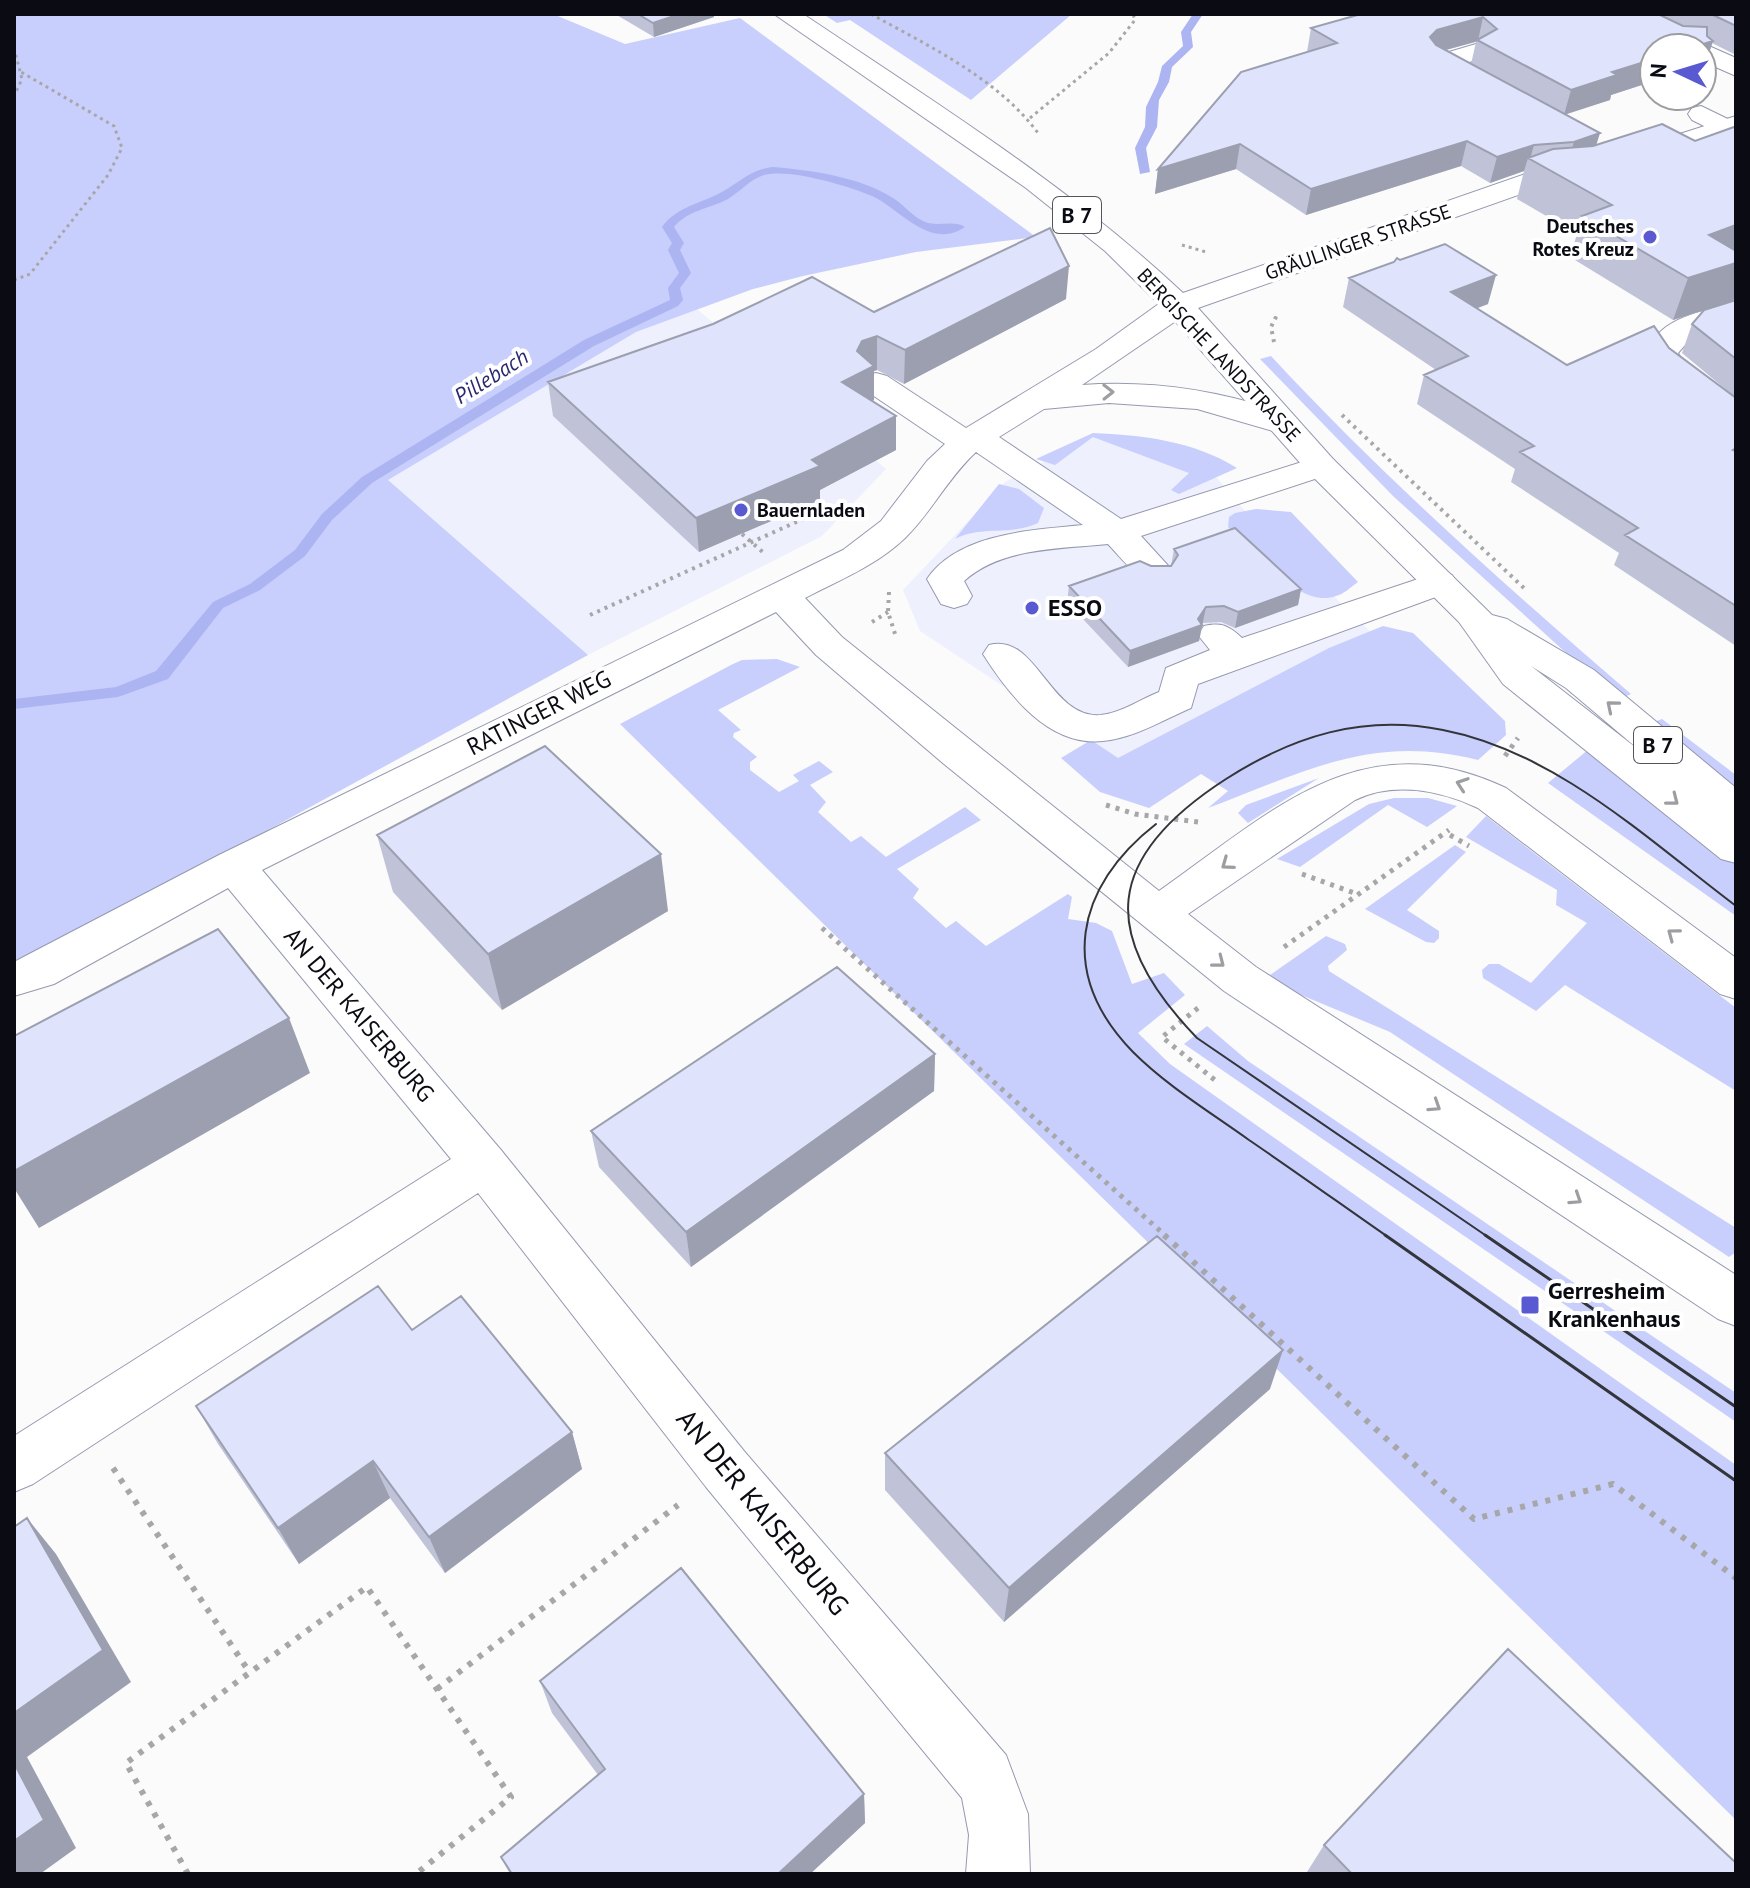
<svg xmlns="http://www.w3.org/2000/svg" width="1750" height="1888" viewBox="0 0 1750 1888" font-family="'PT Sans',sans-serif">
  <rect width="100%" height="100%" fill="#fbfbfb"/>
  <path fill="#eef0fd" d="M697,309l189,160 -64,67 -234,119 -201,-175 249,-148z
    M1095,435l121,42 28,33 131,126 -258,126 -197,-131 -17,-41 102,-108z"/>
  <path fill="#c8cffc" d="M14,14h539l72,30 115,-26 296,219 -120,15 -113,24 -50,13 -117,43 -248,148 200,175 -411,225 -135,71 -28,9z
    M823,14h249l-101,86 -121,-80 -13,3z
    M1271,356c112,121 235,230 360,338l-13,6 -225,-204 -133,-137z
    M1093,433c49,2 101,8 144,35l-58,26 -8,-4 18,-17 -96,-36 -38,28 -19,-6z
    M999,484l20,5 25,19 -6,15c-27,13 -58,2 -83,16z
    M1256,509l35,3 67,70c-7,5 -14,12 -22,14 -37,14 -84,-47 -108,-69l1,-10 6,-4z
    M1383,626l30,7 92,88 1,14 -28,25c-106,-27 -174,12 -270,48l20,-17 -27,-17 -52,34 -49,-16 -39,-34 30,-18 27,18 211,-110z
    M777,659l23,8 -82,43 23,20 -7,3 -1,4 24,20 -7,5v8l29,22 20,-11 -6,-6 26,-14 14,11 -23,13 16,17 -8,10 33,30 10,-6 25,21 79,-50 16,13 -84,49 22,20 -6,9 33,30 10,-7 30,25 82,-52 4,3 -4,22 28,4 16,8 20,53 32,-11 21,22 -47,38 32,31 566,401v355l-1116,-1096 111,-59 11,-5z
    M1662,719l74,56v20l-88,-71z
    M1589,749l147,114v53l-188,-133z
    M1319,778l-71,45 -10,-10 8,-8z
    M1428,798l29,8 -30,21 -39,-22 -88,62 -23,-8 92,-55 25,-6z
    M1486,816l250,192v83l-171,-106 -29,26 -53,-33 -1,-8 7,-6h10l32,19 56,-60 -31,-18 1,-15 -91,-53z
    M1455,845l11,7 -59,58 32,21v7l-5,5 -8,-1 -61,-33z
    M1326,936l19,8 2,6 -19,16 1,5 407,257v24l-7,5 -339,-225 -96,-40 -24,-17z
    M1207,1026l41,35 488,332v29l-552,-378z"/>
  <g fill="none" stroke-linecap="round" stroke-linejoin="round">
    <path fill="#acb4f2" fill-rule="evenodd" d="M1193,14h10l-12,18 2,15 -21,20 -3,15 -10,18 -2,27 -11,21 4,24 -10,2 -5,-26 10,-21 1,-20 12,-25 4,-16 21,-20 -2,-14z
      M772,167c39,3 88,10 121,31 11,7 19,18 30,23 13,7 31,-2 42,6 -35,24 -66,-19 -93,-31 -23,-10 -83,-28 -108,-21 -14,4 -24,17 -36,24 -19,10 -40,11 -54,28l10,16 -4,7 11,23 -11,15 3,12 -5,6 -84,40 -222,137 -40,37 -27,36 -45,34 -37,18 -55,71 -50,18 -104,12v-10l102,-12 40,-16 57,-69 37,-18 45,-34 27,-36 40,-37 222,-137 86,-40 -2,-12 11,-15 -11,-23 4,-7 -10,-16c14,-19 33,-22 54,-32 20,-9 32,-25 56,-28z"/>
    <defs>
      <path id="minor" d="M1702,43l34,15v18l-34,-15v-13h-11z
        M1476,44l13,8 -4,5 -22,7 28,18 -4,6h-18l-41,-26 4,-5z
        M1701,106l35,17v19l-44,-22 -4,-6 4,-6z
        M1178,296l11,2 4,7 -4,7 -107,73c74,-5 143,6 213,32l5,7 -5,7 -12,3 -86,-25 -88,-6 -65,6 -45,28 122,82 200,-63 12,3 5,7 -5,7 -192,63 32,35 -5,8c-28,7 -42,-16 -60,-35 -47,5 -106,3 -144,37l8,15 -5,8 -13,4 -13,-4 -14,-25c31,-46 106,-49 156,-54l-107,-73c-29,27 -45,61 -71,86 -28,27 -65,42 -100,60l37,39 317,254c113,-79 202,-171 347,-103l230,170v41l-16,-5 -242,-186c-38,-18 -85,-27 -123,-8l-167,114 68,53 480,308v51l-18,-7 -494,-328 -280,-227 -128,-109 -40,-43 -514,258 239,280 243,301 262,304 22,59 2,60h-64l3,-39 -7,-37 -256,-311 -228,-294 -445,291 -19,8v-56l437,-277 -223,-271 -174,96 -40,12v-34l205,-107 624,-305 38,-29 46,-60 18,-17 -80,-54 -5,-7 5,-7 11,-3 11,3 79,52 130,-79 71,-51z
        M1736,303v19l-44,15 -14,16 5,9 53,40v26l-12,-3 -64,-50 -14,-22c13,-36 57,-42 90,-50z
        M1439,572l13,3 5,8 -5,8 -254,93 -7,24c-28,12 -57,30 -88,33 -54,6 -94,-46 -120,-87l6,-9c48,-13 60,74 112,70 20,-2 40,-16 58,-23l7,-24 44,-18 -12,-15 6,-9c18,-4 25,0 38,12z"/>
      <path id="major" d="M774,14h29c131,88 264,170 380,279l345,-120 39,-3 169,-54v17l-156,51 -39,3 -343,121 135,151 159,156 15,4 87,51 142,118v75l-15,-4 -218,-175 -44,-62 -150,-149 -142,-161 -62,-61 -79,-63zM1531,666l35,22 78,66z"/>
    </defs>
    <use href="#minor" stroke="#9599af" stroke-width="2"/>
    <use href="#major" stroke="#9599af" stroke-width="2"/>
    <path stroke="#a7a7a9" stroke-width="3" stroke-dasharray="3 4" stroke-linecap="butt" d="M871,14c59,33 126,64 167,119
      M14,48l8,31 -8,17
      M1030,118l79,-65 26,-33 -2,-6
      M1182,245l24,7
      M14,280l16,-6 78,-99 14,-27 -8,-22 -93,-54
      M1275,319l3,-5"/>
    <path stroke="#a7a7a9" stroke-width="4" stroke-dasharray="3 5" stroke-linecap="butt" d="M1274,342l-3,-15 5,-10
      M1342,415l184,175
      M742,534l23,20
      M889,592l-1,20 8,25
      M590,615l224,-101
      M872,622l16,-10"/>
    <path stroke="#a7a7a9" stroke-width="5" stroke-dasharray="4 6" stroke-linecap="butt" d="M1505,756l13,-18
      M1106,805l29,9 63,8
      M1450,835l19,11
      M1302,874l55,20
      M822,928l345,309
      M1284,947l165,-117
      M1198,1008l-36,29 54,44"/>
    <path stroke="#a7a7a9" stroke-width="6" stroke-dasharray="5 8" stroke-linecap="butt" d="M1164,1235l310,284 139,-35 123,94
      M113,1468l137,205
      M437,1689l241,-184
      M188,1874l-62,-111 241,-176 144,210 -95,77"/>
    <use href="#minor" fill="#fff" fill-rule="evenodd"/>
    <use href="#major" fill="#fff" fill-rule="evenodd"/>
    <path stroke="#34353b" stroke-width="2" d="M1156,824c-81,63 -99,150 -23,228 34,34 77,60 116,88 47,32 93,65 139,97
      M1488,1237l-291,-199c-100,-104 -92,-181 29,-259 67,-43 137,-65 217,-49 113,22 204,109 293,176"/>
    <path stroke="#34353b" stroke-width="3" d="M1385,1235l351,246
      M1485,1235l251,172"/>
  </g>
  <path fill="#c0c3d8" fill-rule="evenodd" d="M615,14h99v3l-60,20z
    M1361,14h375v41l-24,-12 -7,23 -51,-18v33l-43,14 -1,5 -46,14 32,31 99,-4 41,-12v164l-3,8 3,-1v98l-54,-45 10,-29 40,-23 -59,19 -103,-63 7,-23 -60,-35 7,-28 -34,12 -29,-17 -155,49 -70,-46 -81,25 3,-25 149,-117 4,-24zM1476,42l-5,22 -25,-14z
    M1349,278l139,26 -11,4 90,57 102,-17 67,50v248l-122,-81 5,-12 -108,-71 4,-13 -98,-65 7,-29 12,-5 -93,-63z
    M1066,299l-162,85 -27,-14 -3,1v29l-2,1 24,49 -76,40v10l-121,52 -146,-136 -5,-34z
    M1174,549l127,40 -3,16 -63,23 -14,-6 -18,1 -1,3 -3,15 -71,26 -61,-65 2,-16 82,-20h20z
    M377,835l291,76 -166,99 -109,-118z
    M935,1054l-1,37 -243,176 -92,-100 -8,-36z
    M412,1330l160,102 10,37 -137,104 -55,-75 -91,66 -81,-120 -22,-38z
    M1270,1389l-266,233 -119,-132v-37z
    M540,1681l324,113 1,29 -55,51h-300l-9,-17 97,-82 -46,-62z
    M1324,1845l412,29h-427l-2,-2z"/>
  <path fill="#9c9fb0" d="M680,14h34v3l-60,20 -1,-14z
    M1483,17l-5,24 -47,13 -1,-17 7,-7z
    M1713,41l-8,25h-3v-18h-12z
    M1654,59v22l-43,14 -1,5 -46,15 7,-25 41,-18z
    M1600,133l-8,26 -26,8 8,-25z
    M1467,141l-6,25 -155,49 5,-26z
    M1240,144l-4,25 -81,25 3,-25z
    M1534,145l-4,14 -2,-1 -4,13 -34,12 7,-26z
    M1736,225v68l-3,8 -60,19 15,-42 21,-43z
    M1069,266l-3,33 -162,85 1,-34z
    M1496,275l-8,29 -44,17 7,-29z
    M877,336v34l-3,1v29l-31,16 -1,-34 20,-41z
    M896,416v34l-76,40v10l-121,52 -3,-34z
    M1301,589l-3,16 -63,23 3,-16z
    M1206,607l-7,34 -71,26 2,-16 68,-32z
    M661,854l7,57 -166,99 -14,-56z
    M289,1018l21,55 -271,155 -25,-40v-17z
    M935,1054l-1,37 -243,176 -5,-35z
    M1283,1350l-13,39 -266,233 5,-34z
    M572,1432l10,37 -137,104 -16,-36z
    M373,1461l17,37 -91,66 -21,-36z
    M27,1518l29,36 75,128 -104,75 49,91 -36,26h-26v-161z
    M864,1794l1,29 -55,51h-32z"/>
  <path fill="#dfe3fb" stroke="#9c9fb0" stroke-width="2" d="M638,14h42l-27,9z
    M1361,14h297l25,12 24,1v9l6,5 -23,7h-36v11l-42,13 5,3 -46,15 -94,-50 20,-11 -14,-12 -46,13 -7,7 6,8 164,88 -26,9 -40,3 -37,12 -30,-16 -156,48 -71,-45 -82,25 83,-97 96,-29 -26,-15z
    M1711,14h25v12z
    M1662,124l33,17 39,-14 2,2v96l-27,10 27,16v12l-48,15 -106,-62 30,-11 -84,-47 25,-9 40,-3z
    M1050,228l19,38 -164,84 -28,-14 -15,5 -5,10 17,15 -32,16 54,34 -84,44 8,6 -124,52 -148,-136 165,-58 99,-47 62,35z
    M1445,244l51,31 -45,17 116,73 87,-39 15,22 67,50v50l-3,2 3,1v155l-111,-71 13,-7 -118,-76 14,-6 -110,-71 44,-19 -119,-78 45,-16 3,-4 3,2z
    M1736,300v59l-44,-35 12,-14z
    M1235,528l66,61 -63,23 -14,-6 -18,1 -8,12 4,6 -72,26 -61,-65 71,-25 11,5h20l7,-11 -4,-6z
    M545,746l116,108 -173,100 -111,-119z
    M218,929l71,89 -275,153v-135z
    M837,967l98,87 -249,178 -95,-101z
    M1157,1236l126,114 -274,238 -124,-135z
    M378,1286l34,44 49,-34 111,136 -143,105 -56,-76 -95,67 -82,-122z
    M27,1518l76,132 -89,63v-186z
    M681,1568l183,226 -86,80h-266l-11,-17 104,-88 -65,-88z
    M1508,1649l228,214v11h-384l-28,-29z
    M14,1763l30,57 -30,21z"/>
  <defs><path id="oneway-chevron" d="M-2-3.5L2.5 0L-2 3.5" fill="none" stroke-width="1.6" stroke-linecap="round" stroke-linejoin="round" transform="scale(2)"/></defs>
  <g stroke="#9d9ea1">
    <use href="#oneway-chevron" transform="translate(1108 392) rotate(-1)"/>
    <use href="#oneway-chevron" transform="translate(1612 706) rotate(-140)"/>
    <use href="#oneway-chevron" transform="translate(1462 784) rotate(-161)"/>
    <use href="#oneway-chevron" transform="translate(1673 800) rotate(38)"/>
    <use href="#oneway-chevron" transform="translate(1227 864) rotate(144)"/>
    <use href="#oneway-chevron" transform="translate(1673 934) rotate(-143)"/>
    <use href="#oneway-chevron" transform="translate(1219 962) rotate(38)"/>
    <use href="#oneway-chevron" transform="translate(1435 1106) rotate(33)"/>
    <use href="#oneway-chevron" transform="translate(1576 1199) rotate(33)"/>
  </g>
  <g fill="#595ad1" stroke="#fff" stroke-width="3">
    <circle cx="1650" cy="237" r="8"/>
    <circle cx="741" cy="510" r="8"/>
    <circle cx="1032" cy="608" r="8"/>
    <rect x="1520" y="1295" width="20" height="20" rx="4"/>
  </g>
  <g text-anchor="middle" stroke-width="8" stroke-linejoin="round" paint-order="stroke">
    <g font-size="20" font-weight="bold" fill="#0b0c13" stroke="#fff" text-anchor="end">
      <text x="1634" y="233">Deutsches<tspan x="1634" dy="23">Rotes Kreuz</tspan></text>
      <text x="757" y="517" text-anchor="start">Bauernladen</text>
    </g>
    <g font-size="20" fill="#0b0c13" stroke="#fff">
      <text transform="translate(1358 242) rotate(-19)" y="7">GRÄULINGER STRASSE</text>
      <text transform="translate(1219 355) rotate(47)" y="7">BERGISCHE LANDSTRASSE</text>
    </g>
    <g fill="#fff" stroke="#54555a" stroke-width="2">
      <rect x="1053" y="197" width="48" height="36" rx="6"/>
      <rect x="1634" y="727" width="48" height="36" rx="6"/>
    </g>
    <g font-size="22" font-weight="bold" fill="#0b0c13">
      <text x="1077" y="223">B 7</text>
      <text x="1658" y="753">B 7</text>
    </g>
    <g font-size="22" font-style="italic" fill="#2a2970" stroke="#fff">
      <text transform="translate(491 376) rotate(-32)" y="8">Pillebach</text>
    </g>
    <g font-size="24" font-weight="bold" fill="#0b0c13" stroke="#fff" text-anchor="start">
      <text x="1048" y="616">ESSO</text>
      <text x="1548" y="1299">Gerresheim<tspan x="1548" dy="28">Krankenhaus</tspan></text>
    </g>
    <g font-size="24" fill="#0b0c13" stroke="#fff">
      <text transform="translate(539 713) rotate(-27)" y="8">RATINGER WEG</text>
      <text transform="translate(359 1015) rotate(50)" y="8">AN DER KAISERBURG</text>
    </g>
    <g font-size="28" fill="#0b0c13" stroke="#fff">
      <text transform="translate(763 1512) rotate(51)" y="10">AN DER KAISERBURG</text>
    </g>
  </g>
  <rect width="1750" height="1888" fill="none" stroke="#0b0c13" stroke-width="32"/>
  <g transform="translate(1678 72) rotate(274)"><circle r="38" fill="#ffffff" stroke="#9d9ea1" stroke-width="2"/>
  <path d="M0-6L14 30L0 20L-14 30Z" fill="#595ad1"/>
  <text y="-12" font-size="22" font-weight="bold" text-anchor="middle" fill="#0b0c13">N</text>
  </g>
</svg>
